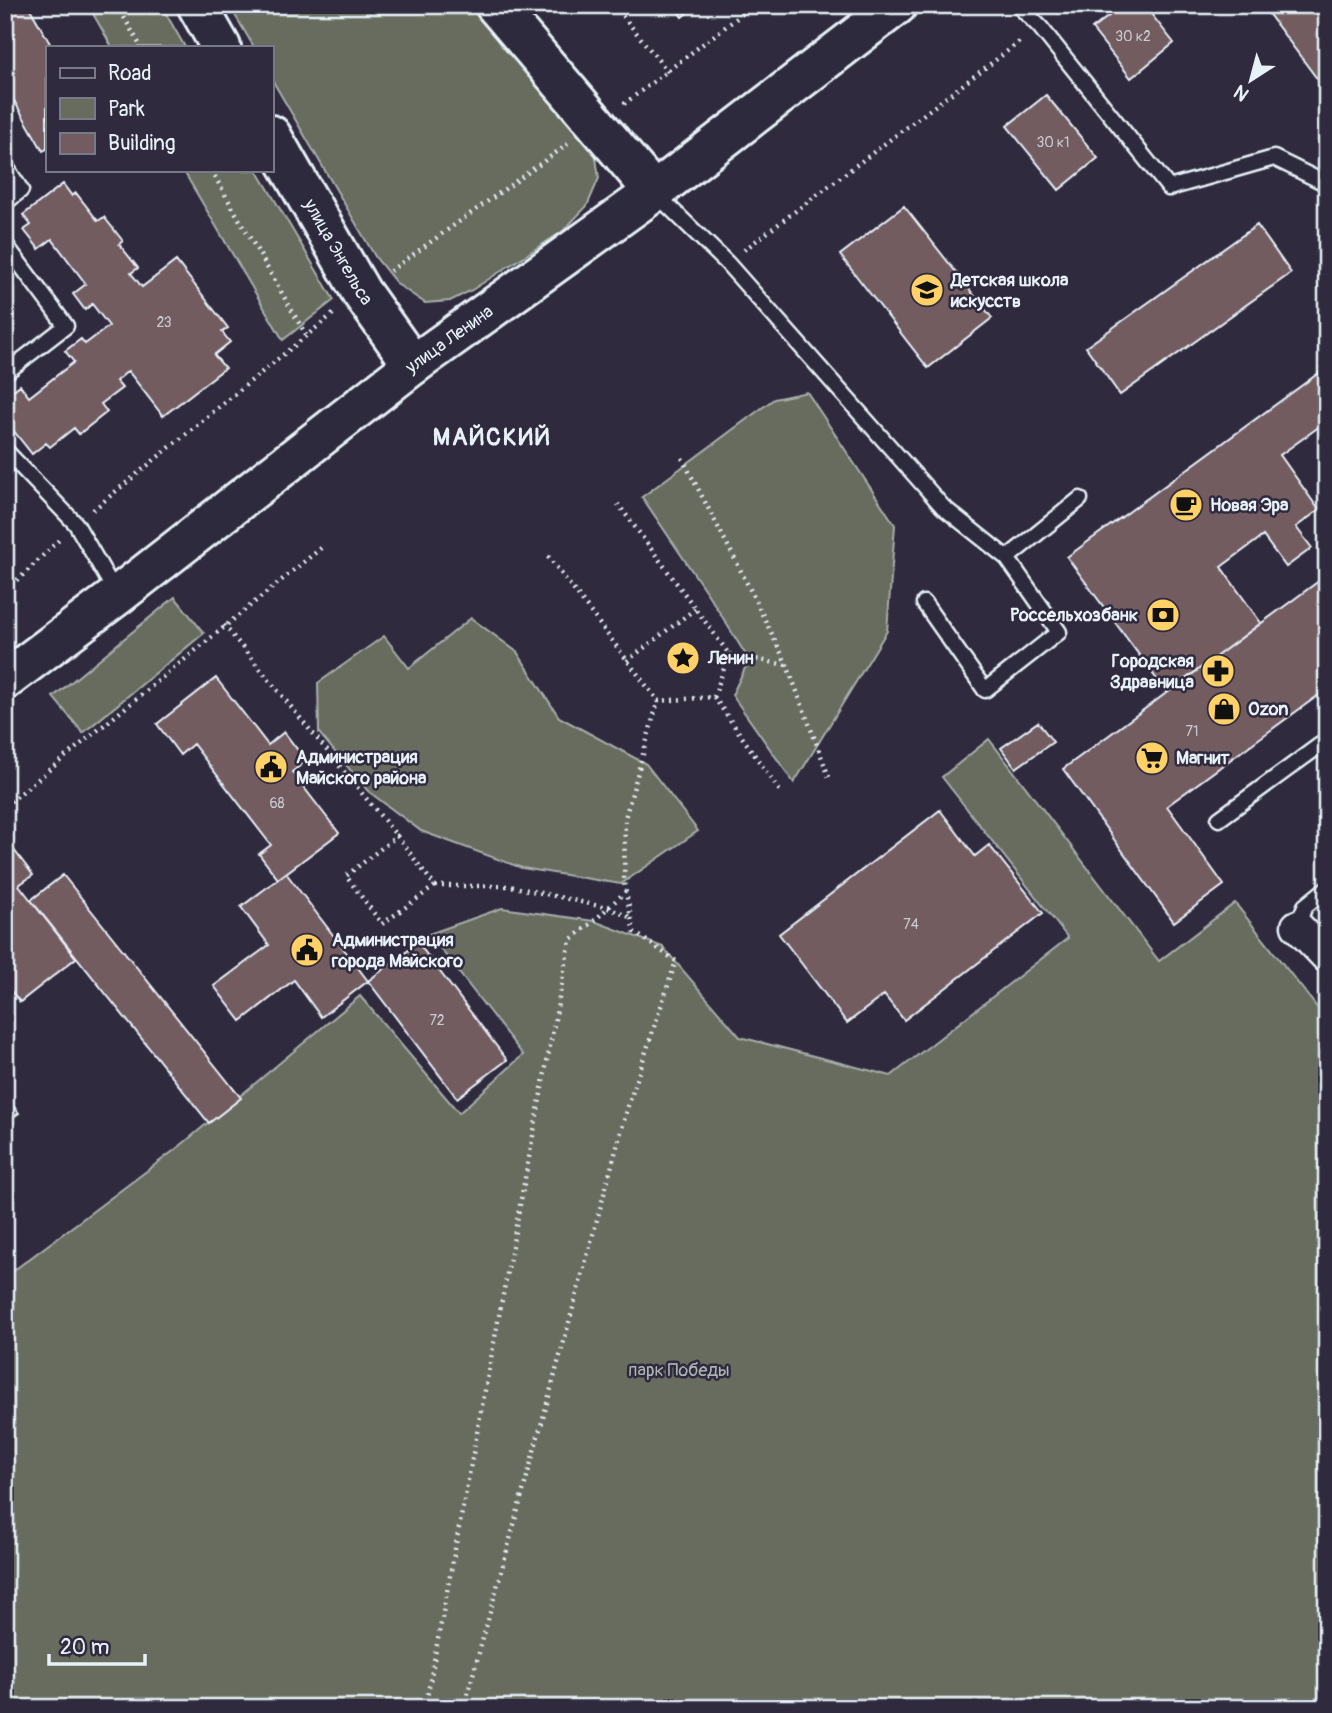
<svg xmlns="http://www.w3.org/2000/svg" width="1332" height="1713" viewBox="0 0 1332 1713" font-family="Pangolin,sans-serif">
  <rect width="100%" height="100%" fill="#2f2a3d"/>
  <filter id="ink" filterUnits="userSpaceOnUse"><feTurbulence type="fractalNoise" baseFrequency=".0143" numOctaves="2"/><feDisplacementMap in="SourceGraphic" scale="14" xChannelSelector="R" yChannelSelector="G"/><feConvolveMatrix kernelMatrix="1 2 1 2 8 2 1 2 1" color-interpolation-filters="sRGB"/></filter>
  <g filter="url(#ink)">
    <path fill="#676c5e" stroke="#a8aeab" stroke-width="2" d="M88,5h73l24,42h-73z
      M229,5h243l123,146 4,27 -12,28 -24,25 -91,59 -22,11 -25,2 -28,-19 -21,-26 -105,-180v-31h-17z
      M183,170h74l77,130 -51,40z
      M807,392l88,133 -8,106 -93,152 -62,-88 17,-35 -36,-58 -71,-105 132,-98z
      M175,597l29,36 -121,100 -30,-36z
      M471,618l46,34 42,65 87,47 52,67 -77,53 -99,-16 -101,-37 -53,-40 -49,-58 -1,-50 66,-47 25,32z
      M989,739l170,222 76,-58 92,117v688h-1322v-431l175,-131 180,-150 99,117 64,-58 -94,-121 73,-26 92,13 69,26 77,90 151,39 177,-138 -126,-161z"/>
    <path fill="#725b61" stroke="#e8f1f8" stroke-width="2" d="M5,5h23l24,42h-5v102l-4,2 -38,-66z
      M673,5h24l-15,12z
      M1123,5h21l30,38 -43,35 -39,-49z
      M1262,5h65v87z
      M1046,95l52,63 -39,32 -52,-64z
      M63,184l9,12 4,-3 22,28 6,-4 19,24 -4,3 19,24 -7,5 11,14 34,-26 52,67 -6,4 8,10 -16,13 11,13 -62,48 -35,-45 -12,10 6,7 -21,16 6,8 -28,22 -5,-6 -24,19 -4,-4 -14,11 -27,-34v-12l7,-5 -6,-7 14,-11 9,12 45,-35 -9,-11 16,-12 4,5 24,-18 -17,-22 -7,6 -12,-16 13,-10 -34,-45 -13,10 -15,-19 7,-5 -8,-10z
      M904,206l88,112 -64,50 -88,-113z
      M1257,225l34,48 -171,122 -34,-48z
      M1327,367v54l-47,34 39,55 -23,17 16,21 -26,19 -23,-31 -42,31 40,56 -94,70 -100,-136z
      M1327,575v114l-160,117 57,79 -50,37 -111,-153z
      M216,678l52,67 16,-13 22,29 -14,11 47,61 -61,46 -19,-25 12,-9 -78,-101 -13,11 -23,-31z
      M1038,722l15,20 -37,26 -15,-20z
      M940,810l35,46 14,-11 54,68 -139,107 -20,-25 -37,28 -68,-89z
      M14,850l19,25 -14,10 57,73 -56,44 -15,-18v-128z
      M286,873l82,108 -47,36 -27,-37 -53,41 -27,-35 55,-41 -28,-38z
      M63,875l178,223 -32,25 -178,-223z
      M418,943l89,117 -50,38 -89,-117z
      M5,1096l14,17 -14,10z"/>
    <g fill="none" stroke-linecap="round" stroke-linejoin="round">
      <defs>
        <path id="lane" d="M1018,5l22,22 129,161 105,-30 53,26
          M5,165l16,25 -16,13
          M655,193l72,70 216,244 64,51 52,74 -74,58 -61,-87
          M5,244l61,82 -61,47
          M5,450l71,74 41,71
          M1007,558l73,-59
          M1219,819l108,-79
          M1297,926l8,-20 22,-18"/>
        <path id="street" d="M1297,926l30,31"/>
        <g id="secondary">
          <path d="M197,5l24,42"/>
          <path d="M495,5l159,187"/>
          <path id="s1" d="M271,135l90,157 52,73"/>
          <path id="s2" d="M5,680l113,-85 295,-230 241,-173 243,-187"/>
        </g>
      </defs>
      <use href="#lane" stroke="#e8f1f8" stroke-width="19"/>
      <use href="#street" stroke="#e8f1f8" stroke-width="35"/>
      <use href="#secondary" stroke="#e8f1f8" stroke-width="44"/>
      <path stroke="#e8f1f8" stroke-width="4.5" stroke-dasharray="2 5" stroke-linecap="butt" d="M117,5l24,42
        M614,5l54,67
        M1056,13l11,-8
        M624,104l130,-99
        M211,170l95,165
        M744,250l278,-210
        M390,271l178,-127
        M682,458l57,109 48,98 42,112
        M93,510l240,-196
        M548,556l110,145 56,-4 15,-43 -111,-150
        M5,588l16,-11 39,-38
        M224,625l173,211
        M729,654l57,11
        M627,661l68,-52
        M714,697l68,97
        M5,806l316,-258
        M397,836l38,50 -53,38 -36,-48z
        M435,886h75l98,22 24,10
        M425,1708l145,-768 24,-19 32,-30
        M464,1708l164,-602 48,-145 -42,-29 -10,-49 1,-65 33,-117"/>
      <use href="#lane" stroke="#2f2a3d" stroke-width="14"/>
      <use href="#street" stroke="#2f2a3d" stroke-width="30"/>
      <use href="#secondary" stroke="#2f2a3d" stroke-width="38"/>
    </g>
  </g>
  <defs>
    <symbol id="school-disc" viewBox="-11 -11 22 22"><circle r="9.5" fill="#ffd166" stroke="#2f2a3d"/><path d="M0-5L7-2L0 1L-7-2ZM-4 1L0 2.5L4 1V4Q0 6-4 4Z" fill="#111"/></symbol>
    <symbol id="cafe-disc" viewBox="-11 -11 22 22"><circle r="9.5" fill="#ffd166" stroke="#2f2a3d"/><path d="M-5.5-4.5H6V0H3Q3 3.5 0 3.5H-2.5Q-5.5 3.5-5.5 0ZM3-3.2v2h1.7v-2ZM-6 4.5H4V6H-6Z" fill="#111"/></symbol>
    <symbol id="bank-disc" viewBox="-11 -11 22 22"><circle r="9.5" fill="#ffd166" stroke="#2f2a3d"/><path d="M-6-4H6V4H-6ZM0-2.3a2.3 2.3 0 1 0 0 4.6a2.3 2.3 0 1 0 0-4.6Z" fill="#111"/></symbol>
    <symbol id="sight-disc" viewBox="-11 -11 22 22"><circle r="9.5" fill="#ffd166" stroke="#2f2a3d"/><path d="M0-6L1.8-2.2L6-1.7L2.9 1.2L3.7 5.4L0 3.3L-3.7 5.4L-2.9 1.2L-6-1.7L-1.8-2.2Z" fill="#111"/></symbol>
    <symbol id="pharmacy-disc" viewBox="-11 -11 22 22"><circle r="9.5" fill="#ffd166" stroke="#2f2a3d"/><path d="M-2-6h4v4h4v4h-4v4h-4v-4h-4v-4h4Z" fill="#111"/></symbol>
    <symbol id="shop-disc" viewBox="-11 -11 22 22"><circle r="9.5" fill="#ffd166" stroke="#2f2a3d"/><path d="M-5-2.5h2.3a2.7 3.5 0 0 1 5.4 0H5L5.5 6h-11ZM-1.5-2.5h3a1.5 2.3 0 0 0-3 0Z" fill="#111"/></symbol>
    <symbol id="supermarket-disc" viewBox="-11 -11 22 22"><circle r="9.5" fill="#ffd166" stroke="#2f2a3d"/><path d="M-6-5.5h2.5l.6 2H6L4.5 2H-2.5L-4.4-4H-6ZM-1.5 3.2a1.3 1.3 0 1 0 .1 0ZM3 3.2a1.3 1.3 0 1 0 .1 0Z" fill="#111"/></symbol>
    <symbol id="civic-disc" viewBox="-11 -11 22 22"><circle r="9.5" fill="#ffd166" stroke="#2f2a3d"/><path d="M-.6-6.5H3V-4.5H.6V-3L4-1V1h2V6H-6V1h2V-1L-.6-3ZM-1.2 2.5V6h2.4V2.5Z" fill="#111"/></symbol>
  </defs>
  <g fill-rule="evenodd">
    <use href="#school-disc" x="908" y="271" width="38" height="38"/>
    <use href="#cafe-disc" x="1167" y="486" width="38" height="38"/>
    <use href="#bank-disc" x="1144" y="596" width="38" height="38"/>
    <use href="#sight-disc" x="664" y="639" width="38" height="38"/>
    <use href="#pharmacy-disc" x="1199" y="652" width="38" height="38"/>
    <use href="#shop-disc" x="1205" y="690" width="38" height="38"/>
    <use href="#supermarket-disc" x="1133" y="739" width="38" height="38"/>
    <use href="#civic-disc" x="252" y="748" width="38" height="38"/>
    <use href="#civic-disc" x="288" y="931" width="38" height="38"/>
  </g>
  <g text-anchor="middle" stroke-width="5" stroke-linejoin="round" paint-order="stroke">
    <g font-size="14" fill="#caccd2">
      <text x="1133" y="41">30 к2</text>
      <text x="1053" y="147">30 к1</text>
      <text x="164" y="327">23</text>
      <text x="1192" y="736">71</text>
      <text x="277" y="808">68</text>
      <text x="911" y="929">74</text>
      <text x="437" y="1025">72</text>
    </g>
    <g font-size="18" fill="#e8f1f8" stroke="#2f2a3d">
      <text dy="6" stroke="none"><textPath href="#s1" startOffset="135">улица Энгельса</textPath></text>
      <text dy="6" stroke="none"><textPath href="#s2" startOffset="560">улица Ленина</textPath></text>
    </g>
    <g font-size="18" font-weight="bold" fill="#e8f1f8" stroke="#2f2a3d" text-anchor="start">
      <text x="951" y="286">Детская школа<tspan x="951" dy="21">искусств</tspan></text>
      <text x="1210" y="511">Новая Эра</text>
      <text x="1138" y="621" text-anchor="end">Россельхозбанк</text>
      <text x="708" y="664">Ленин</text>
      <text x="1194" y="667" text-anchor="end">Городская<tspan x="1194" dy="21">Здравница</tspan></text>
      <text x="1248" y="715">Ozon</text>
      <text x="296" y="763">Администрация<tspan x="296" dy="21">Майского района</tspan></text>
      <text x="1176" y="764">Магнит</text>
      <text x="332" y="946">Администрация<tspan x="332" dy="21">города Майского</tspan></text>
    </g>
    <g font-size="18" fill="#aeb5b3" stroke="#2f2a3d">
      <text x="679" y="1376">парк Победы</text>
    </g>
    <g font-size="24" font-weight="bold" letter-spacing="2" fill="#e8f1f8" stroke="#2f2a3d">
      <text x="492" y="445">МАЙСКИЙ</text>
    </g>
  </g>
  <rect width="1332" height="1713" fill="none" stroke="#2f2a3d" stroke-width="28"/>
  <rect x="14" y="14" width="1304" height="1685" fill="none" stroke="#e8f1f8" stroke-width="2.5" filter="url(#ink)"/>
  <rect x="46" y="46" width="228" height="126" fill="#2f2a3d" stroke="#797a88" stroke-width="2"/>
  <rect x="60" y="68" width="35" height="10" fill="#2f2a3d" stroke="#797a88" stroke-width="2"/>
  <text x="108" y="80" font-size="21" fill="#e8f1f8">Road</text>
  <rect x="60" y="98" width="35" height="21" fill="#676c5e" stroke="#797a88" stroke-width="2"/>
  <text x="108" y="116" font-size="21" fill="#e8f1f8">Park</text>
  <rect x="60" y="133" width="35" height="21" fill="#725b61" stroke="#797a88" stroke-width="2"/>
  <text x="108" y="150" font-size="21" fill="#e8f1f8">Building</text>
  <g transform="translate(1251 80) rotate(216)" stroke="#2f2a3d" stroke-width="5" paint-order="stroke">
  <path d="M0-5L12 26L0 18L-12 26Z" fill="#e8f1f8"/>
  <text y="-10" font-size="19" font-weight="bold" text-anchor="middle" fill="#e8f1f8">N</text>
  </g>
  <path d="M49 1654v10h96v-10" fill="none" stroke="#e8f1f8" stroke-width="3.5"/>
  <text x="60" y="1654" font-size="21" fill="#e8f1f8" stroke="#2f2a3d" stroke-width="5" paint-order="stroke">20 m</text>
</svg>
